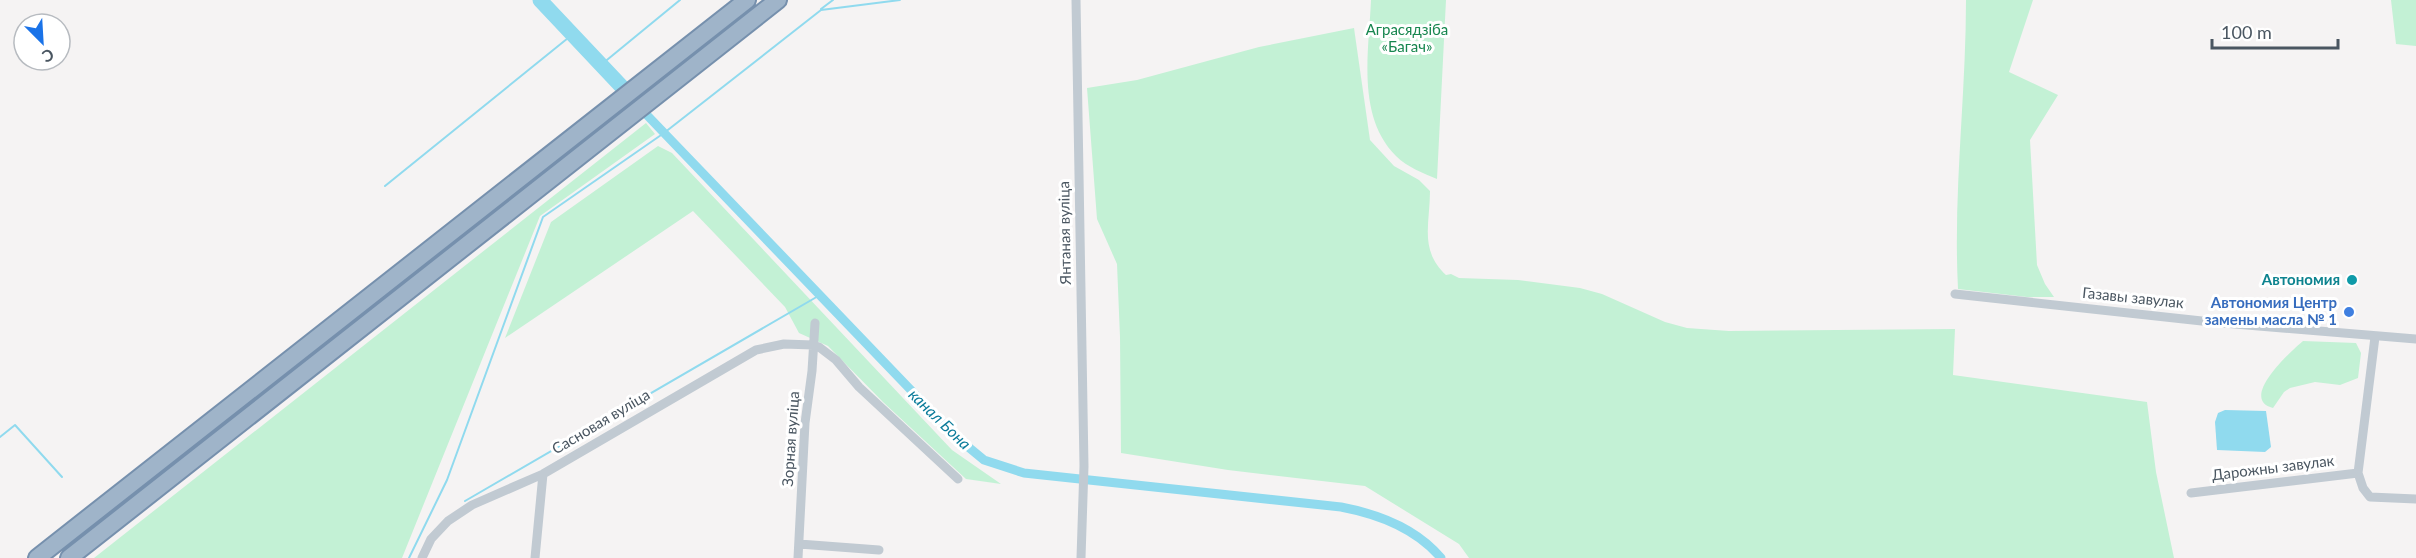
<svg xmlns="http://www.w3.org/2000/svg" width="2416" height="558" viewBox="0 0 2416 558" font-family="Lato,sans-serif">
  <rect width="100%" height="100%" fill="#f5f3f3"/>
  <path fill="#c3f1d5" d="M1371,0h75l-9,179c-14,-6 -30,-12 -41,-23 -40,-40 -27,-105 -25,-156z
    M1966,0h67l-24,72 49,23 -28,45 7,125 8,19 9,13h-27l-69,-8c-5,-97 8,-192 8,-289z
    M2391,0h25v46l-20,-2z
    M1354,28l16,112 24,26 25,14 11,11c0,33 -11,59 16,84l5,-1 8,4 59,2 62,8 22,6 63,28 22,6 42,3 226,-2 -2,46 194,27 9,70 18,86h-705l-10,-14 -94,-58 -137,-16 -107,-17 -1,-116 -3,-73 -20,-45 -10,-131 50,-8 122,-33z
    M646,123l9,11 -115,82 -138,342h-308z
    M658,146l14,7 280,297 49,34 -35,-5 -83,-77 -55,-56 -29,-13 -14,-26 -92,-96 -188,127 46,-116z
    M2303,341l53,2 5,10 -3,25 -18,7 -25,-3 -25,6 -6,4 -11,16c-35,-9 18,-57 30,-67z"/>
  <path fill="#90daee" d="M2225,410l41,1 5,36 -6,5 -48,-2 -2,-28 3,-9z"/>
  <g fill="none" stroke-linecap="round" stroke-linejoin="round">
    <path stroke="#90daee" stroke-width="2" d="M821,9l12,-9
      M602,64l78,-64
      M385,186l188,-152
      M0,437l15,-12 47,52
      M465,501l355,-206
      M409,558l38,-78 96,-263 121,-84 157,-123 79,-10"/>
    <path stroke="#90daee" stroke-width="9" d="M644,112l311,324 29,24 40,13 317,34c37,7 75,21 100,51"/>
    <path stroke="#90daee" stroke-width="15" d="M540,0l82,87"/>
    <defs>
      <path id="trunk" d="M37,558l710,-558
        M69,558l709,-558"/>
    </defs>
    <use href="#trunk" stroke="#7690ad" stroke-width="20"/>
    <path stroke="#c1cad2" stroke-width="9" d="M1076,0l8,466 -3,92
      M1955,294l256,28 205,17
      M2358,473l17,-136
      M2191,493l167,-20 5,15 7,9 46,2
      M799,544l80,6
      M422,558l9,-19 17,-18 24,-16 71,-31 213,-124 28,-6 29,1 6,2 17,13 23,27 99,92
      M535,558l8,-84
      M798,558l7,-135 7,-52 3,-48"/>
    <use href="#trunk" stroke="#9fb4c9" stroke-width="16"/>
  </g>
  <circle fill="#0f9aa8" stroke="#fff" stroke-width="2" cx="2352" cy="280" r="6"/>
  <circle fill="#3f7fe0" stroke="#fff" stroke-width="2" cx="2349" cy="312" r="6"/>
  <g text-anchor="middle" stroke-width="6" stroke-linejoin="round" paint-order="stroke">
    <g font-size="15" fill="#17864f" stroke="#fff">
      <text x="1407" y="35">Аграсядзіба<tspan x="1407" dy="17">«Багач»</tspan></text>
    </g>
    <g font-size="15" fill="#4a5661" stroke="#fff">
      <text transform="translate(1065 233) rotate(-91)" y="5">Янтаная вуліца</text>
      <text transform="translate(2133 298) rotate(6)" y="5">Газавы завулак</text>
      <text transform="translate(601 422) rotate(-31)" y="5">Сасновая вуліца</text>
      <text transform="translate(791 439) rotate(-86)" y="5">Зорная вуліца</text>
      <text transform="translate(2273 468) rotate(-7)" y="5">Дарожны завулак</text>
    </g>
    <g font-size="15" font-weight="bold" fill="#0d838f" stroke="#fff" text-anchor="end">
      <text x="2340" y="285">Автономия</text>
    </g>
    <g font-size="15" font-weight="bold" fill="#366cbe" stroke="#fff" text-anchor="end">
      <text x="2337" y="308">Автономия Центр<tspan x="2337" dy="17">замены масла № 1</tspan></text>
    </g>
    <g font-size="16" font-style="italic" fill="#0c7c9b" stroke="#fff">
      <text transform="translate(940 419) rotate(44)" y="6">канал Бона</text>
    </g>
  </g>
  <g transform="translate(42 42) rotate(156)"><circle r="28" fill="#ffffff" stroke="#b7bbc0" stroke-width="1.5"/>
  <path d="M0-4.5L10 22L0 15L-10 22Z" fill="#1a73e8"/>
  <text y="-9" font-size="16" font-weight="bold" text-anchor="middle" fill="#4a5661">С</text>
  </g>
  <path d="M2212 39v9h126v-9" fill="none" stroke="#4a5661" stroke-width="3"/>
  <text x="2221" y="39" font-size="18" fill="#4a5661" stroke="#ffffff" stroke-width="4.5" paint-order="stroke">100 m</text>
</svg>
